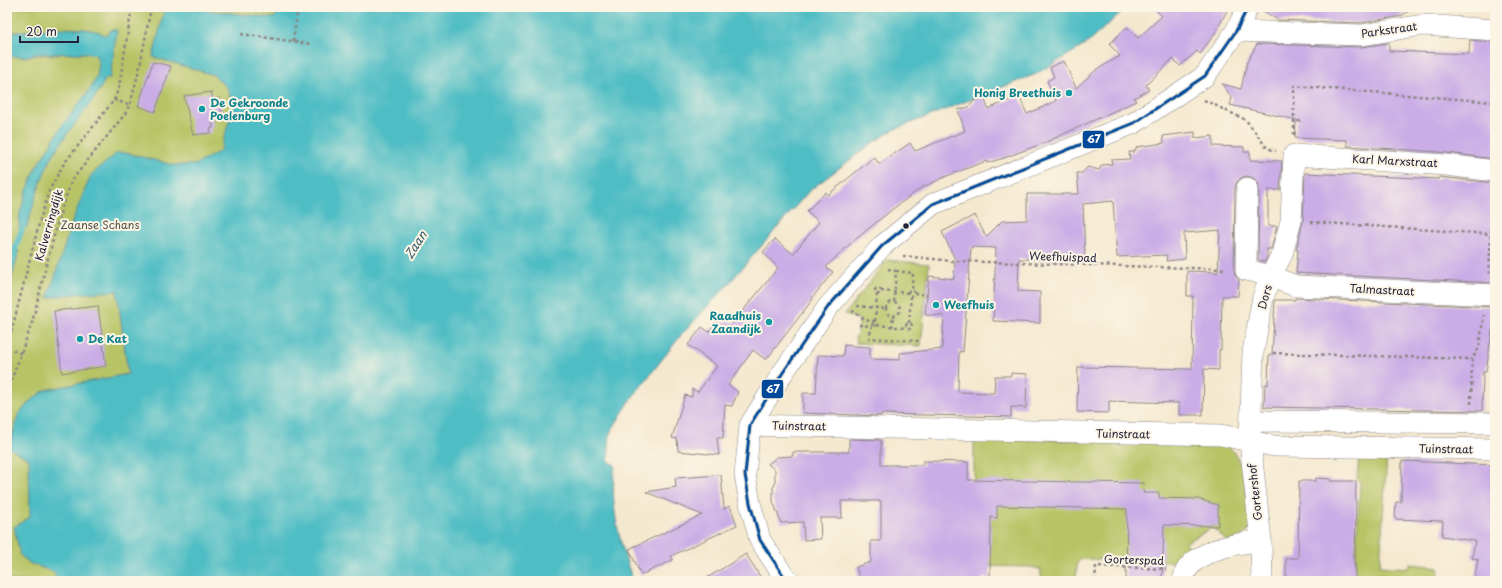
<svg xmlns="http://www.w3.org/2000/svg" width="1502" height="588" viewBox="0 0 1502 588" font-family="'Playpen Sans',sans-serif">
  <rect width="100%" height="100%" fill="#fcf5e5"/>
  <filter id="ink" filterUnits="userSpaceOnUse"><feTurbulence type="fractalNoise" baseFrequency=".025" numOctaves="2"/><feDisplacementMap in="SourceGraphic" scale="8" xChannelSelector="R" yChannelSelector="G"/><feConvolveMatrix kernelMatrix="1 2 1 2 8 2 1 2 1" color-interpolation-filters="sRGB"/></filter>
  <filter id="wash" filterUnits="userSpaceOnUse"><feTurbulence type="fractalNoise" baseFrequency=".012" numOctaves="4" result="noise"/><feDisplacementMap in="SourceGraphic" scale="16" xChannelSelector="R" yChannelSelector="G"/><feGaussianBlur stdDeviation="0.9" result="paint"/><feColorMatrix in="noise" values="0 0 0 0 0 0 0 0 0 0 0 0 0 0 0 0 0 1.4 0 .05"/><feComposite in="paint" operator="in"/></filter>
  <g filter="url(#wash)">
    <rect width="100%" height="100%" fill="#f4e8ce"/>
    <path fill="#b7c466" stroke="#6c7350" d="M7,7h367l-277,574h-90v-525c17,1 34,-2 52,-1l22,-26 -24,-1 -50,5z
      M887,260l42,4 -8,82 -65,-3 -1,-6 3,-3 1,-13 -3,-4h-5l-6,-3z
      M974,439l243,3c5,2 11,4 14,7 15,13 16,60 20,80l-11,9 -13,4 -14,-15 -28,16 8,11 -7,8 -105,-3 -4,4 -1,18h-34l-2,-12 -9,-2 -59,-1 2,-49z
      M1359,454h28l-7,112 29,2 1,-4 29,3 -1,14h-84l6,-98 -3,-4z"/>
    <path fill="#4fbdc4" stroke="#387080" d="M165,7h16l93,11 7,-11h846l-42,38 -49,29 -143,56 -22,14 -62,47 -85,98 -42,45 -51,65 -21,34 -2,28 7,4c-6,41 5,78 18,116h-576l-3,-9 -25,-9 -9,-8 -6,-28 16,-10 -1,-58 -20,-11 9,-33 11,-13 16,-12 83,-16 -11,-83 -43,3 -26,4 25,-79 18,-44 26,-22h10l46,12h22l25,-14 13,-43 -5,-19 -14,-14 -61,-18z
      M57,28l28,1 15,3 2,2 4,1 5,-5h6l-7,48h-4c-14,28 -35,48 -51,74 -14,23 -20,48 -28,75l-5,2 -3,-1 1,-15 6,-20 11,-27 27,-43 27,-35 6,-12 2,-12 -3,-9 -9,-2 -51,1 -12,3 -17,-1v-23z
      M19,251l-12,44v-41z"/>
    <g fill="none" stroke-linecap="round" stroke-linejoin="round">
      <path stroke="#4fbdc4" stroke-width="6" d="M14,252l8,-23"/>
    </g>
    <g id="blocks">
      <path fill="#caade6" d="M1153,7h76l-14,26 -15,21 -3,-3 -17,15 -7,-7 -27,26 3,5 -15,8 2,3 -92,42 -40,15 -17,5 -1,-2 -39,15 -26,12 -27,20 -43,35 -25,24 7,5 -21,26 1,1 -47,61 -13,-10 -25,35 10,7 -6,14 -7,-1 -2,33h-6l2,17 -41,-4 -1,-12 -5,-1 13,-43 7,2v-8l6,3 19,-26 -29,-21 14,-18 7,5 13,-17 11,8 45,-55 -15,-16 12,-13 18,15 26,-32 -12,-11 19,-19 2,3 46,-38 5,7 31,-21 5,8 50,-20 -7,-21 11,-3 13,-16 6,18 31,-13 8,18 29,-13 -9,-20 7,-4 -4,-10 14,-6 12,27 20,-18 24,-14 -11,-12 18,-17 11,11 24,-22z
        M1283,7h132l-14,9 -40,7 -83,-3 -18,-11 23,1z
        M1470,40l25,2v117l-55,-7 -93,-6v-6l-52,-2 1,-16 5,-1 -71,-16 2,-7 -10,-14 19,5 6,-27 10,-18 105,3 27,-4v8l80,3z
        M153,62l18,4 -16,46 -17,-6z
        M211,92l2,7 7,-1 2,18 -10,2 1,10 -3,1 1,4 -18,2 -9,-39z
        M1195,132v6l18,-2v10l31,1v5h6v8l32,1 -2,29h-12v36h9l-6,23h-4v8l-2,5 -7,-2 1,-72 -1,-6 -5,-4 -6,-2 -6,2 -4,4 -2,6 -1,82 1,5 4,5 -1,16h-16l-1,54h-2v20l-15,-1 -1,46h-24v-12l-70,-2v12l-32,-1 1,-45 114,2 1,-73h-6v-25l31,1 2,-42 -36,3 1,26 -19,2 1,-6 -50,2 -4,-56 -30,3 2,56 -66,-1 -1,32 22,1v31l-47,-2 3,-73 -25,-1 -8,105 -4,-1 -1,41 36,1 1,-17h16v-3l16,1 -1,34 -15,-1v10l-130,-3v2l-78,-3v-20h13l2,-38 25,1 1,-11 9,1 17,1v12l30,1v-7l42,-4 2,-33 -19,-1 4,-39 25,3 1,-20 -13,-27 33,-17 11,22 16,-16 25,-1v-26h52l-2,-21h5l6,-6 11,3 3,-5 10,-1 -1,-4 19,-1 -1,-7h5l3,-5 27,-4 -1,-7z
        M1305,173l134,6v-2l56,6v100l-199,-10 2,-23h-2l7,-28z
        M1295,298l200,9v23h-3l-6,42h-3l-1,39 -218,-4 1,-23 3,1 1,-30h3l3,-55h20z
        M98,306l8,60 -44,7 -8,-62z
        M849,439l32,1v25h42v-4l45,1v18l176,3 -1,10h16v5l39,1 20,6v21l-54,-1 -2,56h-36l1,-72 -130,-3v12l-6,-1 -1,61h-8v3h-122l-4,-14 15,-5v-21h10v-40h-40l1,17h-22l1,21 -17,1 -1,-18 -22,1 -8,-22v-14l2,-2v-15l-7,-6 9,-7 16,-1v-4h56z
        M1402,461l93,4v116h-21l4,-22 -6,-1 3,-17 -33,-5 1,-15 -48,-2 1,-17h5z
        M721,475l3,34 6,-3 7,19 -66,31 2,4 -32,15 -12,-26 73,-34 -56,-23 30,-5 -1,-9z
        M1316,478l15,1 -1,2h26l-1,98h-12v2h-57v-23h12l1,-77h17z
        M746,554l17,27h-61z"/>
    </g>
  </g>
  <g filter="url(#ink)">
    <use href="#blocks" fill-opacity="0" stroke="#8b8584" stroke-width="1"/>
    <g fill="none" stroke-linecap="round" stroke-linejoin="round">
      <defs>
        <path id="minor" d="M1236,31l126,4 61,-10 72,5
          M1247,188l-1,82c17,3 33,10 50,16l199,9
          M1251,421l244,2
          M750,425l471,10 53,11 221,3
          M789,581l-4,-3 -25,-38 -10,-37 -5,-28 5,-50 32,-51 46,-67 54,-61 51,-42 201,-81 71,-47 31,-45 12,-24
          M1183,581c1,-4 2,-9 4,-12 15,-20 50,-26 74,-28
          M1262,581l-1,-40 -11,-99 3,-90 10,-55 7,-19 12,-24 9,-33 3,-66 152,10 49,6"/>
      </defs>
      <use href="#minor" stroke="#8b8584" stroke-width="22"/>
      <path stroke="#8b8584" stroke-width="2.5" stroke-dasharray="3 3" stroke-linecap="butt" d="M241,34l70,10
        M293,41l5,-34
        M114,100l16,5
        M1204,100l42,20 21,28 9,3
        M1294,135v-49l201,16
        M1311,222l179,12
        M903,256l50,5 272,8
        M888,269l8,2 -2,32
        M896,271l17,2 -1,17
        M1489,274l4,-85
        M875 291a3 3 0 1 1 6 0a3 3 0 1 1-6 0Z
        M908 293a3 3 0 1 1 6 0a3 3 0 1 1-6 0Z
        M881,291l27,2
        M914,293l13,2
        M886 309a7 7 0 1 1 14 0a7 7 0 1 1-14 0Z
        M857,306l30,3
        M854,310l-1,2 19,11 2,4 3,-2 -1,-3 -3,-1 -1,2
        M875,321l2,-27
        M909,323l2,-27
        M906 326a3 3 0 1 1 6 0a3 3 0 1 1-6 0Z
        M859,325l13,1 -3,12 50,3
        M877,325l29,3
        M892,327l1,-11
        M7,343l5,-14 28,-109 9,-29 14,-26 51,-65 5,-13 13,-80
        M7,348l15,6
        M1273,353l199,6
        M7,392l25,-69 15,-61 15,-55 10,-27 53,-66 5,-9 10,-39 11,-59
        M1471,404l1,-45 7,-11 5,-33
        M1095,581l1,-15 70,3"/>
      <use href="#minor" stroke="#fff" stroke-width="21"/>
      <defs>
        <path id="bus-1" d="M789,581l-4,-3 -25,-38 -10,-37 -5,-28 5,-50 32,-51 46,-67 54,-61 51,-42 201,-81 71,-47 31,-45 12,-24"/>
      </defs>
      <use href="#bus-1" stroke="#fcf5e5" stroke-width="6"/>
      <use href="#bus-1" stroke="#004899" stroke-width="3"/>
    </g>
  </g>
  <g fill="#0f9aa8" stroke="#fcf5e5" stroke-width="1.5">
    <circle cx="1069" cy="93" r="4"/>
    <circle cx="202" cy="109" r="4"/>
    <circle cx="936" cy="305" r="4"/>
    <circle cx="769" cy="322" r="4"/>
    <circle cx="80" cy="339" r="4"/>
  </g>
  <circle fill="#22223b" stroke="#fcf5e5" stroke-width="1.5" cx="906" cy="226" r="3.5"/>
  <g text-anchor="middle" stroke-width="4" stroke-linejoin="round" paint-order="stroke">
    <g font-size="11" fill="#22223b" stroke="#fcf5e5">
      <text transform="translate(1389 30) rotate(-8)" y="4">Parkstraat</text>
      <text transform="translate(1395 161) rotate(3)" y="4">Karl Marxstraat</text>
      <text transform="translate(49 225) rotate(-74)" y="4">Kalverringdijk</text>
      <text transform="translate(1063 257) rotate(2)" y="4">Weefhuispad</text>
      <text transform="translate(1382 290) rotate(3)" y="4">Talmastraat</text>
      <text transform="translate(1265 297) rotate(-74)" y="4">Dors</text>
      <text transform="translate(799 426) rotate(1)" y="4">Tuinstraat</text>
      <text transform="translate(1123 434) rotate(1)" y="4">Tuinstraat</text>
      <text transform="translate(1446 449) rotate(1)" y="4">Tuinstraat</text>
      <text transform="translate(1255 492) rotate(-96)" y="4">Gortershof</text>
      <text transform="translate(1134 560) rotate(2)" y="4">Gorterspad</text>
    </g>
    <g font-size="11" font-weight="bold" fill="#0d838f" stroke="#fcf5e5" text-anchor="start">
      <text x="1061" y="97" text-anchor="end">Honig Breethuis</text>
      <text x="210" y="107">De Gekroonde<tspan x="210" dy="13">Poelenburg</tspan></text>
      <text x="944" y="309">Weefhuis</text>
      <text x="761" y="320" text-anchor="end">Raadhuis<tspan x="761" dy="13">Zaandijk</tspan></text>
      <text x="88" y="343">De Kat</text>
    </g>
    <g font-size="11" fill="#4f5348" stroke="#fcf5e5">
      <text x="100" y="229">Zaanse Schans</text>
    </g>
    <g font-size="12" font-style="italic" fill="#32586b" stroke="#fcf5e5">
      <text transform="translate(416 245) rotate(-58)" y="4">Zaan</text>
    </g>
  </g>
  <g stroke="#fcf5e5" stroke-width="1.5">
    <rect x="1082" y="130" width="23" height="19" rx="4" fill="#004899"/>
    <rect x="761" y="379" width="23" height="20" rx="4" fill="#004899"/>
  </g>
  <g font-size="11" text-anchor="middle" font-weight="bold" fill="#fff">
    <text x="1094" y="143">67</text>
    <text x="773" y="393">67</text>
  </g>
  <rect width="1502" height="588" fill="none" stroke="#fcf5e5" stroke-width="24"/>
  <path d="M20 36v6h58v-6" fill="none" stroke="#22223b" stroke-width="2"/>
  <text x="26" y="36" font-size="12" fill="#22223b" stroke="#fcf5e5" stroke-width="3" paint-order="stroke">20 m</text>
</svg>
